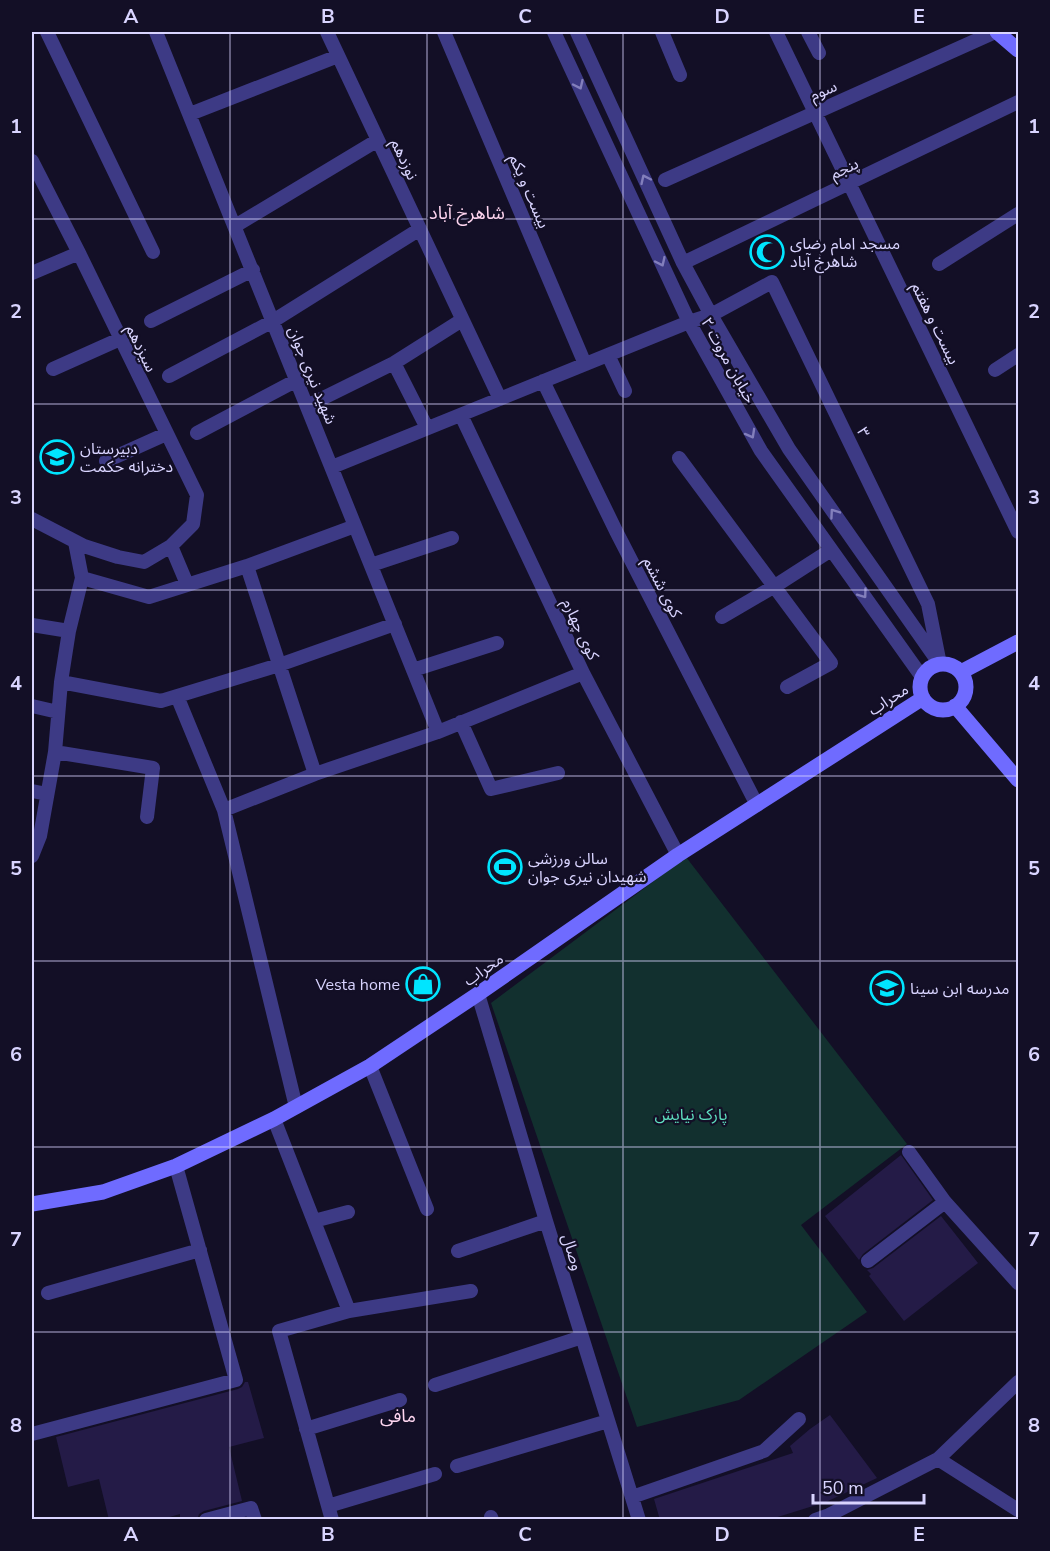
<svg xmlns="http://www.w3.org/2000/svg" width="1050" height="1551" viewBox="0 0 1050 1551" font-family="'Nunito Sans','Noto Sans Arabic',sans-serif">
  <rect width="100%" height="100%" fill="#130f26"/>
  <path fill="#12302f" d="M686,857l221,287 -106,81 66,87 -128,88 -102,27 -146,-424z"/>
  <path fill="#241b47" d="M901,1155l32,45 -70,54 -4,6 -34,-44z
    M941,1216l37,47 -74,58 -35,-45 2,-2 -4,-4 6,-2z
    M245,1382h3l16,56 -35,9 13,54 -38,10 -5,3 -2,6h-17v-6l-21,6h-50l-10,-41 -31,8 -12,-50 182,-48 4,-2z
    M830,1415l47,63 -51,24 -58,18h-108l-6,-21 139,-46 -3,-7 20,-17z"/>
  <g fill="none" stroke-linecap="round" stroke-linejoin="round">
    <path stroke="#3d3a85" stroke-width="14" d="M47,32l106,220
      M156,32l282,700
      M327,32l173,367
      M444,32l141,332
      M554,32l135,290 72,129 161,226
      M577,32l106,231 28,52 78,134 148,211
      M662,32l18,43
      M776,32l242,500
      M808,32l11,21
      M190,114l148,-58
      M32,161l47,92 118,242 -4,29 -22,22 -27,16 -26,-5 -34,-11 -52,-27
      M665,180l330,-148
      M235,226l143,-86
      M683,263l335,-161
      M939,264l79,-50
      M32,273l47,-20
      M151,321l102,-51
      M608,355l17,36
      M394,363l33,65
      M53,369l67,-30
      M995,370l23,-15
      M169,376l104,-55 147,-92
      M543,381l73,150 141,274
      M307,406l87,-43 68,-43
      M461,415l122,258 95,182
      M197,433l100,-53
      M679,458l152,205 -44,24
      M106,461l60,-27
      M332,467l357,-145 22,-7 61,-33 156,322 12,60
      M171,546l16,38
      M371,565l81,-27
      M247,566l68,208
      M82,578l67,19 98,-31 108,-40
      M722,617l53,-31 56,-36
      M32,625l37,6
      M413,670l84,-27
      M61,682l100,19 118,-36 116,-41
      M177,696l47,114
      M32,706l26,6
      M461,722l30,67 67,-16
      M55,752l98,16 -6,49
      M32,791l15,3
      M32,856l8,-20 15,-84 6,-70 8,-51 13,-53 -7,-36
      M478,994l68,227 93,299
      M370,1066l57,143
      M296,1107l-72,-297 91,-36 123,-42 145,-59
      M274,1119l75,192
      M909,1152l36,50 73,81
      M314,1221l34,-9
      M458,1251l88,-30
      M868,1261l77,-59
      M48,1293l152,-43
      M435,1385l147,-48
      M306,1429l94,-29
      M32,1434l204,-54 -60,-214
      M938,1459l80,51
      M457,1466l151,-45
      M632,1497l132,-46 35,-32
      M328,1506l107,-32
      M491,1517l1,3
      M206,1520l45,-12 4,12
      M332,1520l-53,-189 70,-20 122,-20
      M815,1520l14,-5 109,-56 80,-77"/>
    <path stroke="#6f6bff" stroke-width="15" d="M997,32l21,18
      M920 687a23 23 0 1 1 46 0a23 23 0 1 1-46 0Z
      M961,672l57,-30
      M955,706l63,74
      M32,1204l71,-12 73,-26 98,-47 96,-53 108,-72 200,-139 245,-157"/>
  </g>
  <defs><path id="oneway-chevron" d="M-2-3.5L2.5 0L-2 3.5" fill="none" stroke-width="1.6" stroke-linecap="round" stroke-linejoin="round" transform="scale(1.5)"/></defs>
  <g stroke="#837fbc">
    <use href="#oneway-chevron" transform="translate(579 85) rotate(65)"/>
    <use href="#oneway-chevron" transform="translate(645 179) rotate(-115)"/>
    <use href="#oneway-chevron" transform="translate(661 262) rotate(65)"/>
    <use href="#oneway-chevron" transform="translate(751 434) rotate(61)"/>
    <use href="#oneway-chevron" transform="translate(834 513) rotate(-125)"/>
    <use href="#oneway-chevron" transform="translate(863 594) rotate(54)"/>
  </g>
  <path fill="none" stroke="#d9d4ff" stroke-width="1.5" stroke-opacity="0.55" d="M230,32v1488M427,32v1488M623,32v1488M820,32v1488M32,219h986M32,404h986M32,590h986M32,776h986M32,961h986M32,1147h986M32,1332h986"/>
  <defs>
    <symbol id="mosque-ring" viewBox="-11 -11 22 22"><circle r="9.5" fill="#130f26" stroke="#00e5ff" stroke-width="1.5"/><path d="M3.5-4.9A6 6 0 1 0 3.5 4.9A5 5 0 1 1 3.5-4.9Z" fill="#00e5ff"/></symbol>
    <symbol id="school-ring" viewBox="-11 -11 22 22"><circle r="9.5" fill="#130f26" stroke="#00e5ff" stroke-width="1.5"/><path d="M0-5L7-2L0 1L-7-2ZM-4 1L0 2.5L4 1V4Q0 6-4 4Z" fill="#00e5ff"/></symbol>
    <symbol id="stadium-ring" viewBox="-11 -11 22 22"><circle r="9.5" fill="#130f26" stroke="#00e5ff" stroke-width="1.5"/><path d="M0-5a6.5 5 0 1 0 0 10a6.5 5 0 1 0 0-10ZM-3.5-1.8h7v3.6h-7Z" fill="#00e5ff"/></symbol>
    <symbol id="shop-ring" viewBox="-11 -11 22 22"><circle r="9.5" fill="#130f26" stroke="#00e5ff" stroke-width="1.5"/><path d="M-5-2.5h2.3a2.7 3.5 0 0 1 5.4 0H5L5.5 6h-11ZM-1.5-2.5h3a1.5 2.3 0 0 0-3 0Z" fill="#00e5ff"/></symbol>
  </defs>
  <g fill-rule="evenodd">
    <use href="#mosque-ring" x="748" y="233" width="38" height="38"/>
    <use href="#school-ring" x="38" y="438" width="38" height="38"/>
    <use href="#stadium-ring" x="486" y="848" width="38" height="38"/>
    <use href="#shop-ring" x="404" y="965" width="38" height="38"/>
    <use href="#school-ring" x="868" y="969" width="38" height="38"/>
  </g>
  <g text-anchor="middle" stroke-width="4.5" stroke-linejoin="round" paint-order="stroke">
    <g font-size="16" fill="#d9d4ff" stroke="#130f26">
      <text transform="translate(823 90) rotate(-24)" y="6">سوم</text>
      <text transform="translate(405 159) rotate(65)" y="6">نوزدهم</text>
      <text transform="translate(844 168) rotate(-26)" y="6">پنجم</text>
      <text transform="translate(530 191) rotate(67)" y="6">بیست و یکم</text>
      <text transform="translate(936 323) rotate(64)" y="6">بیست و هفتم</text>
      <text transform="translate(142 348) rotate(64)" y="6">سیزدهم</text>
      <text transform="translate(729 360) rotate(61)" y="6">خیابان مروت ۲</text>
      <text transform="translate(313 375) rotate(68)" y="6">شهید نیری جوان</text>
      <text transform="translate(864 432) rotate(64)" y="6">۳</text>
      <text transform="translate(663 587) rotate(63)" y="6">کوی ششم</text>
      <text transform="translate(581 629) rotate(65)" y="6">کوی چهارم</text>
      <text transform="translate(888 699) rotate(-33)" y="6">محراب</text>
      <text transform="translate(483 969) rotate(-35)" y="6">محراب</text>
      <text transform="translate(573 1252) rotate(73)" y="6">وصال</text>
    </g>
    <g font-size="16" fill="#d9d4ff" stroke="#130f26" text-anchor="start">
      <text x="790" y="249">مسجد امام رضای<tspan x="790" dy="18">شاهرخ آباد</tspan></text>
      <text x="80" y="454">دبیرستان<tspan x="80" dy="18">دخترانه حکمت</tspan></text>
      <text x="528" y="864">سالن ورزشی<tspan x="528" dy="18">شهیدان نیری جوان</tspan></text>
      <text x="400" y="990" text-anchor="end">Vesta home</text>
      <text x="910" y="994">مدرسه ابن سینا</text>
    </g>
    <g font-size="16" fill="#5fe0c0" stroke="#130f26">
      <text x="691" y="1120">پارک نیایش</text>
    </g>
    <g font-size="18" fill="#ffd6f0" stroke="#130f26">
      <text x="467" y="219">شاهرخ آباد</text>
      <text x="398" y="1422">مافی</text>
    </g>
  </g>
  <rect width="1050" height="1551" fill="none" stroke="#130f26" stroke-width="66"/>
  <path d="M813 1494v9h111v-9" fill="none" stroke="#d9d4ff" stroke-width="3"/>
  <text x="822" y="1494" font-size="18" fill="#d9d4ff" stroke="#130f26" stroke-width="4.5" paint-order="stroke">50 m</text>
  <rect x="33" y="33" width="984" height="1485" fill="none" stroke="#d9d4ff" stroke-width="2"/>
  <g font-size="20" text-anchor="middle" font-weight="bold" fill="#d9d4ff">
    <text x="131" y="23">A</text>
    <text x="328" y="23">B</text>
    <text x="525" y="23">C</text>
    <text x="722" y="23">D</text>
    <text x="919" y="23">E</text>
    <text x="16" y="133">1</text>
    <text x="1034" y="133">1</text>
    <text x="16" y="318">2</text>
    <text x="1034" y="318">2</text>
    <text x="16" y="504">3</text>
    <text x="1034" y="504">3</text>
    <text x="16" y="690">4</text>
    <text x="1034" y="690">4</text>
    <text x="16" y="875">5</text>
    <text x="1034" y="875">5</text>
    <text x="16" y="1061">6</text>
    <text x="1034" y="1061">6</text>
    <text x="16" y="1246">7</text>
    <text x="1034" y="1246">7</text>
    <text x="16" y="1432">8</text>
    <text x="1034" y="1432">8</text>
    <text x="131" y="1541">A</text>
    <text x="328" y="1541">B</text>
    <text x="525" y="1541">C</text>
    <text x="722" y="1541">D</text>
    <text x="919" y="1541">E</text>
  </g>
</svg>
